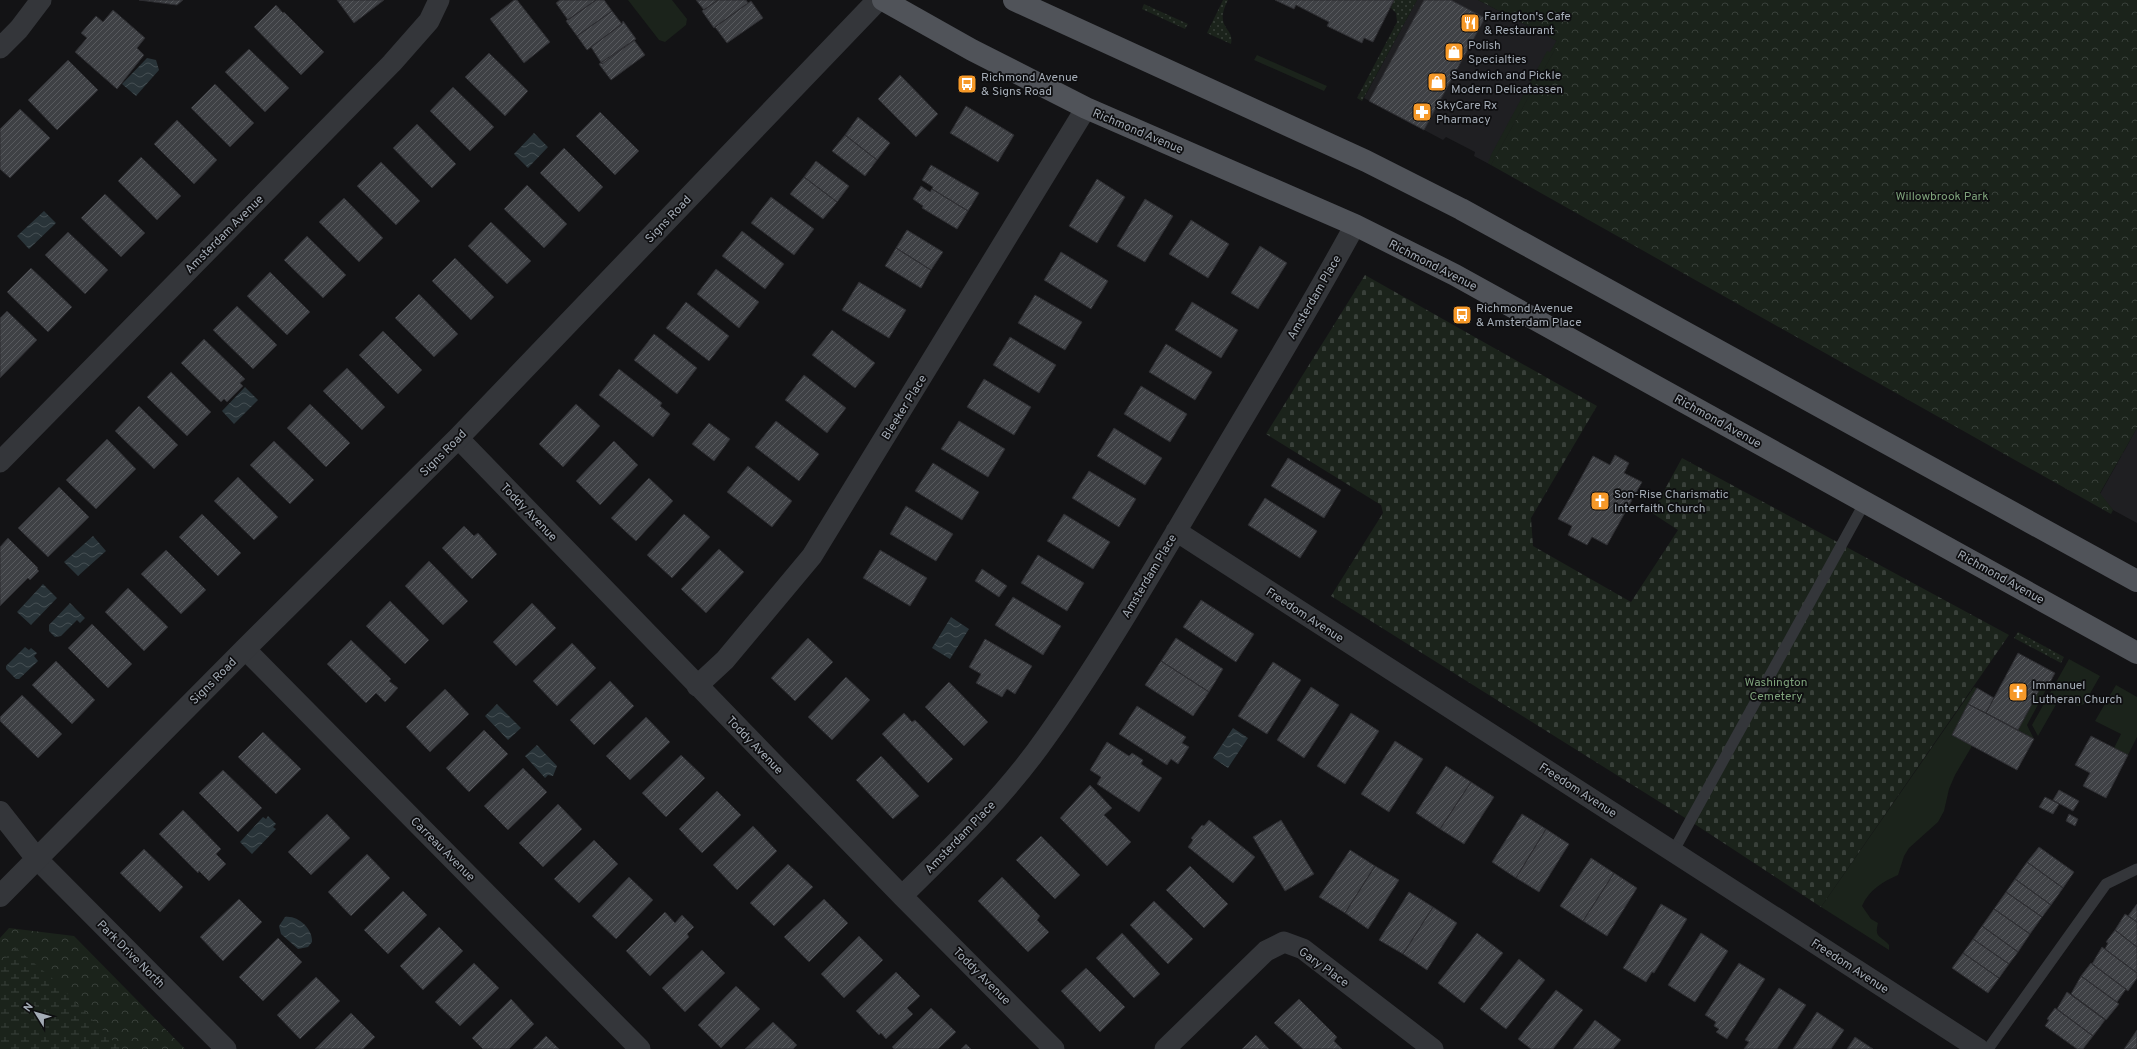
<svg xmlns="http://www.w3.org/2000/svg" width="2137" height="1049" viewBox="0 0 2137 1049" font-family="Overpass,sans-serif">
  <defs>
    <pattern id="forest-crowns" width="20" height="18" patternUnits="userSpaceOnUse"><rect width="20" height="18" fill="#1b231b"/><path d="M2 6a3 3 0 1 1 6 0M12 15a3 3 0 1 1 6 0" fill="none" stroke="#39403a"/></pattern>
    <pattern id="wetland-marsh" width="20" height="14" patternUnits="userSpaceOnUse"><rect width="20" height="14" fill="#1b231b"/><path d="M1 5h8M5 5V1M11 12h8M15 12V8" fill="none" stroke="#39403a"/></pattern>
    <pattern id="cemetery-stones" width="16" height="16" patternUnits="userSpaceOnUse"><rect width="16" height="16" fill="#1b231b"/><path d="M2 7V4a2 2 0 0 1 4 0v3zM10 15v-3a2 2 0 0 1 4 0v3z" fill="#39403a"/></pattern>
    <pattern id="garden-dots" width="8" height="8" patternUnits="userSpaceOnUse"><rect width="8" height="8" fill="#1b231b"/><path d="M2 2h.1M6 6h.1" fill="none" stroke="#39403a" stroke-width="1.8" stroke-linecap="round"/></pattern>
    <pattern id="water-waves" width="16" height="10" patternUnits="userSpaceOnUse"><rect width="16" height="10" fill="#293439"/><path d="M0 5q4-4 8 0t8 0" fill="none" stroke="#454f53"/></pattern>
    <pattern id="building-hatch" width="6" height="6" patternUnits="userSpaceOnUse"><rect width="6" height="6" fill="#3f4145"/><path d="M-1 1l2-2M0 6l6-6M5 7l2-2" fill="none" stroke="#585a5e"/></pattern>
  </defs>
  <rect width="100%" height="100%" fill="#131315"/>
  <path fill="#1f1f22" d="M1417,0h61l81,42 -68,123 -17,-9 1,-4 -29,-15 -3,3 -79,-42z
    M2137,428v95l-24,-13 -13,-16z"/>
  <path fill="#1b231b" d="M628,0h44l15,19 -1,6 -21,17 -6,-2z
    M1557,40l2,2 -68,123 -3,-2 4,-10 55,-102 3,1z
    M1257,55l70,31 -3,5 -70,-31z
    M2069,659l31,17 -16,28 -6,2 -15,-6 -5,1 -20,35 -6,-11z
    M2043,683l5,3 -21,39 7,14 -16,-9z
    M2116,685l21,12v40l-9,18 -14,-7 7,-14 -26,-13z
    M1974,687l3,1 -25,47 20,11 -17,29 -6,14 -5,22 -6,11 -29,26 -5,8 -6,19c-16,7 -29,15 -36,31l9,13 7,4c-4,16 3,12 11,22v5l-68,-43z"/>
  <path fill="url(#forest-crowns)" d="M1478,0h659v428l-37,65 13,17 -2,4 -620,-349 68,-123z
    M9,928l65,8 111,113h-185v-111z"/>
  <path fill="url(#wetland-marsh)" d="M16,948l37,31 68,70h-121v-86z"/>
  <path fill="url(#cemetery-stones)" d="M1365,275l232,131 -66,112 2,28 98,56 47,-72 -26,-17 30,-55 327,177 -188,272 -131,-86 -359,-225 52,-83 -2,-8 -115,-71z"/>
  <path fill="url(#garden-dots)" d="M1223,0h5c-15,29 7,27 3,44l-24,-11z
    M1394,0h23l-55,101 -5,-3 40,-76 -1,-9 -5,-5z
    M1144,4l44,20 -3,5 -43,-20z
    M2018,632l46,25 -3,6 -47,-25z"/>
  <path fill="url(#water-waves)" d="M147,58l9,2 3,10 -23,26 -14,-12z
    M534,133l14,14 -20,21 -14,-14z
    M44,211l12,12 -27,26 -12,-13z
    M245,387l13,13 -24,24 -12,-13z
    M93,536l13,15 -28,25 -14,-14z
    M43,584l14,14 -26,27 -14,-13z
    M70,603l15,15 -5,5 -3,-3 -16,16 -6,1 -6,-6v-6z
    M951,617l18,12 -19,30 -18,-11z
    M25,647l4,3 2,-2 6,5 -3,3 4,5 -19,18h-3l-10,-10v-3z
    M497,704l24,24 -13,12 -23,-24z
    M1233,728l15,10 -20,30 -15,-10z
    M537,745l20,21 -4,10 -5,-1 -3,3 -20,-22z
    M268,816l8,8 -3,3 3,2 -24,25 -12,-12 23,-25 3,2z
    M285,917c13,-2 28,12 27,25l-4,5 -10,2 -17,-15 -2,-8z"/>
  <path fill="url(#building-hatch)" stroke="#2d2d31" d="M139,0h44l-6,5z
    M337,0h47l-30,23z
    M514,0h3l33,42 -26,21 -34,-44z
    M560,0h36l-28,20 -12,-17z
    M596,0h8l8,11 -35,25 -11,-15z
    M696,0h22l-14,10z
    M718,0h28l2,3 -34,25 -12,-17z
    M1275,0h119l-21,42 -9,-4 -2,5 -35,-17 2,-4 -33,-17 -2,4z
    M1424,0h27l34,18 -61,112 -55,-29z
    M751,1l12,17 -36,25 -12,-16z
    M276,5l7,8 1,-1 40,40 -23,23 -47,-48z
    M113,10l32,28 -8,10 7,7 -27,34 -42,-37 12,-14 -6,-5 15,-17 7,6z
    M612,11l10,13 -35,26 -10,-14z
    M623,21l13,18 -34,25 -11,-17 31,-23z
    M634,40l11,15 -34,25 -12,-16z
    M249,49l40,39 -24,24 -40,-40z
    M489,53l39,38 -23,25 -40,-39z
    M68,60l30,30 -41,40 -29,-30z
    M900,75l38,39 -22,23 -38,-38z
    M215,84l39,39 -24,24 -39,-39z
    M453,87l41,40 -24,24 -40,-40z
    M966,106l48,29 -16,27 -48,-29z
    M20,109l30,29 -40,40 -10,-9v-40z
    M600,112l39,39 -24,24 -39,-39z
    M858,117l32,26 -13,17 -32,-25z
    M177,120l40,40 -23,24 -40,-40z
    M417,124l39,40 -24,24 -39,-40z
    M845,135l32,25 -12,16 -33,-25z
    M564,148l39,39 -24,25 -39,-39z
    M141,157l40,39 -24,24 -39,-39z
    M816,161l33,25 -12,16 -33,-25z
    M381,162l39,39 -24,24 -39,-39z
    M931,165l48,28 -11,18 -36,-22 1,-2 -11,-7z
    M804,177l33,25 -14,17 -33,-25z
    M1097,179l28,18 -28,46 -28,-17z
    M527,185l40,39 -23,24 -40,-39z
    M921,186l9,6 2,-3 36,22 -11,18 -35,-21 1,-2 -10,-7z
    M105,194l40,39 -24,24 -40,-39z
    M771,197l43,32 -20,26 -43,-32z
    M344,198l39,40 -24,24 -40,-40z
    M1145,199l28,17 -28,46 -28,-16z
    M1191,220l38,24 -21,34 -39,-24z
    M491,222l40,39 -24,23 -39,-38z
    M907,230l36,22 -12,18 -35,-22z
    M742,231l42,33 -19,25 -43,-33z
    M68,232l40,38 -23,24 -40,-39z
    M307,236l39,39 -23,23 -39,-38z
    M1260,246l27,17 -29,46 -27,-16z
    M896,248l35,22 -10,18 -36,-22z
    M1061,252l47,29 -17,28 -47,-29z
    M455,258l39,39 -23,23 -39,-39z
    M31,268l41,39 -24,25 -41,-40z
    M716,269l43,33 -20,26 -42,-34z
    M270,272l40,40 -23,23 -40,-39z
    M859,282l47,28 -17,28 -47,-28z
    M419,294l39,40 -24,23 -39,-39z
    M1035,295l47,27 -17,28 -47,-27z
    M686,302l43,34 -20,25 -43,-33z
    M1192,302l46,28 -17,28 -46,-28z
    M237,306l40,39 -24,24 -40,-39z
    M7,311l30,29 -37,38v-60z
    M832,330l43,33 -20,25 -43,-33z
    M383,331l39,39 -24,24 -39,-39z
    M654,334l43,34 -20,26 -43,-34z
    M1010,337l46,28 -17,28 -46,-28z
    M204,339l41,40 -5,4 3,3 -16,16 -3,-3 -3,3 -40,-39z
    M1166,344l46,28 -17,28 -46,-28z
    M347,368l38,39 -23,23 -39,-39z
    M619,369l43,34 -2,3 10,8 -17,23 -54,-42z
    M171,372l40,40 -24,24 -40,-39z
    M804,375l42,33 -19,25 -42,-33z
    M984,379l47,28 -17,28 -47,-28z
    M1141,386l46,28 -17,28 -46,-28z
    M310,404l40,39 -24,24 -39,-39z
    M576,404l24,22 -37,41 -24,-23z
    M139,406l39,39 -24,24 -39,-38z
    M776,421l43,33 -20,27 -44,-34z
    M959,421l46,28 -17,28 -47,-28z
    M709,423l21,16 -16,22 -22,-17z
    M1114,428l48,30 -17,27 -48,-29z
    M107,439l29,30 -40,40 -30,-29z
    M274,441l40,39 -24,24 -40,-39z
    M614,441l24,24 -38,40 -24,-24z
    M1615,455l14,8 -5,10 18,9 -35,63 -15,-8 -5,8 -19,-10 4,-9 -14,-7 35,-63 17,9z
    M1288,458l53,32 -17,28 -53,-32z
    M933,463l46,29 -17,28 -47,-29z
    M748,466l44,35 -20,26 -45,-35z
    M1089,471l47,28 -17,28 -47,-29z
    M238,477l40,40 -24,23 -40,-39z
    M649,478l24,23 -37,40 -25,-23z
    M59,487l30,30 -41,40 -30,-29z
    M1265,498l52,33 -17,27 -52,-33z
    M906,506l47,28 -17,27 -46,-27z
    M202,514l39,39 -23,23 -39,-39z
    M684,514l26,23 -38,41 -25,-23z
    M1064,514l46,28 -17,27 -46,-28z
    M464,526l10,10 4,-3 19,21 -25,25 -30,-31z
    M8,538l30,30 -1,1 2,2 -9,9 -2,-2 -28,28v-59z
    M719,549l25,23 -38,41 -25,-24z
    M166,550l40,40 -25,24 -40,-40z
    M880,550l47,28 -17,28 -47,-28z
    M1038,555l46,28 -17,28 -46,-28z
    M429,561l39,40 -25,24 -38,-39z
    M982,569l25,17 -8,11 -24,-16z
    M128,588l40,39 -24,24 -39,-39z
    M1013,597l48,29 -18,29 -48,-30z
    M1201,600l53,34 -18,28 -53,-35z
    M390,601l39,39 -24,24 -39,-38z
    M532,603l24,25 -40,38 -23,-24z
    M92,624l40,40 -24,24 -40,-40z
    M808,638l25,24 -38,39 -24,-23z
    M1176,638l47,31 -14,23 -48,-31z
    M985,639l47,27 -17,28 -8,-5 -5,8 -26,-14 5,-9 -12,-7z
    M351,640l40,39 -2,2 9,7 -13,14 -9,-9 -10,10 -39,-39z
    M572,643l24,25 -39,38 -24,-25z
    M2018,653l37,20 -7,13 -5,-3 -25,47 -32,-17z
    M56,661l39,39 -23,24 -40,-39z
    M1161,661l48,31 -16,24 -48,-31z
    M1273,662l28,18 -34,54 -29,-18z
    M846,677l24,23 -38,40 -24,-23z
    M610,681l24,25 -40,39 -24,-25z
    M949,682l39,40 -24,24 -39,-39z
    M1311,687l28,18 -35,53 -27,-18z
    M1977,688l17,10 -8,15 -18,-9z
    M445,689l24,25 -39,38 -24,-25z
    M22,695l40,39 -24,24 -38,-37v-4z
    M1968,704l66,35 -17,31 -65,-35z
    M1137,706l49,31 -4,6 7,4 -11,17 -7,-5 -4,6 -48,-31z
    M904,713l8,9 3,-2 38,39 -25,24 -46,-49z
    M1351,713l28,18 -34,53 -28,-18z
    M646,717l24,25 -40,38 -24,-24z
    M484,730l24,24 -39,38 -23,-24z
    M263,732l38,37 -25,25 -38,-37z
    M2091,736l37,19 -22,43 -23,-12 7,-13 -15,-8z
    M1395,741l28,18 -34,53 -28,-18z
    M1107,742l22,14 3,-3 11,7 -2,4 21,14 -23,34 -42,-28 4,-7 -11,-7z
    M681,755l24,23 -39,39 -24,-24z
    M881,756l38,40 -26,23 -37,-39z
    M1446,766l25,16 -31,47 -24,-16z
    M523,768l24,24 -39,38 -24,-24z
    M223,770l39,38 -24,24 -39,-39z
    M1471,782l23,15 -30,47 -24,-15z
    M1090,785l22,23 -8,7 27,27 -24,24 -47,-48z
    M2059,790l20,11 -6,10 -20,-11z
    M717,791l24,24 -39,38 -23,-24z
    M2045,797l14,7 -6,10 -14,-7z
    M558,804l24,25 -39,38 -24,-24z
    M183,810l38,39 -5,5 10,10 -17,17 -10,-10 -1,2 -39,-39z
    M327,814l23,24 -39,37 -23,-23z
    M1522,814l24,15 -30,49 -24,-16z
    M2069,814l9,5 -3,7 -9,-5z
    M1209,820l46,37 -22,26 -45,-36 5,-7 -2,-2 11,-13 2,1z
    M1281,820l33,54 -29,17 -32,-54z
    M753,826l24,25 -40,39 -24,-25z
    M1546,829l23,15 -30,48 -23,-14z
    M1041,836l39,39 -25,24 -39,-39z
    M594,840l24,24 -39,39 -25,-24z
    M2039,847l35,25 -11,16 -36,-26z
    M144,849l39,38 -23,25 -40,-39z
    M1350,850l25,16 -30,47 -26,-16z
    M367,854l23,24 -39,38 -23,-24z
    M1591,858l23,15 -31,48 -23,-15z
    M2027,862l36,26 -12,17 -36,-26z
    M788,864l25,23 -39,39 -24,-23z
    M1190,866l38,38 -24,24 -38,-38z
    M1375,866l24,14 -31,49 -23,-16z
    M1614,873l23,15 -30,48 -24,-15z
    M629,877l24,23 -37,39 -24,-23z
    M1002,877l38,39 -3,4 12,12 -21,20 -50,-51z
    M2015,879l36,26 -9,12 -36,-25z
    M403,891l24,24 -39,39 -24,-24z
    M1409,892l24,15 -30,47 -24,-14z
    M2006,892l36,25 -12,17 -36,-25z
    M239,899l23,23 -39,39 -23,-24z
    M824,899l24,24 -39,39 -25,-25z
    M1154,901l39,38 -25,25 -38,-39z
    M1661,904l26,15 -33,54 -2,-1 -6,10 -23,-14z
    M2137,904v18l-9,-6z
    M1433,907l24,16 -30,47 -24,-16z
    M1994,909l36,25 -12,18 -36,-26z
    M665,912l10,11 7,-8 12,12 -7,7 2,3 -39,39 -24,-25z
    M2125,914l12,8v25l-22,-17z
    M1982,926l36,26 -9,12 -36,-25z
    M439,927l24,24 -40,39 -23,-24z
    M2115,930l22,17v26l-32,-24 3,-6 -2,-1z
    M1122,933l38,41 -26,24 -38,-40z
    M1477,933l26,20 -39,50 -26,-20z
    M1701,933l27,18 -33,51 -27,-17z
    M859,936l24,24 -39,38 -23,-24z
    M278,938l24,24 -39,39 -24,-24z
    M1973,939l36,25 -10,14 -36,-25z
    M2102,947l35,26v5l-9,13 -36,-27z
    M702,950l23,23 -40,39 -23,-24z
    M1963,953l36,25 -11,15 -36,-25z
    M1519,959l26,21 -39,49 -26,-20z
    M474,963l25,25 -39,38 -25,-24z
    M1739,963l26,16 -38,60 -11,-7 3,-3 -5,-3 2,-4 -11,-7z
    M2091,963l35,26 -9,13 -36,-26z
    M1086,968l39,39 -25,25 -39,-41z
    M896,972l24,24 -13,12 6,6 -27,25 -5,-6 -2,2 -23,-24z
    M2081,976l38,28 -13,16 -35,-26z
    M316,977l24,24 -40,38 -23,-24z
    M736,986l24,23 -39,39 -23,-23z
    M1779,988l27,17 -29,44h-33l5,-7 -4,-2z
    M1556,990l27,20 -30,39h-22l-13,-10z
    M2067,992l38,28 -12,16 -36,-27z
    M511,999l23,25 -25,25h-26l-11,-11z
    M1299,999l38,38 -3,4 8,8h-39l-29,-26z
    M931,1008l25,24 -18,17h-44l-2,-2z
    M2055,1008l38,28 -10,13h-6l-32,-23 4,-6 -2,-1z
    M1817,1012l27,18 -13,19h-38z
    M351,1013l24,24 -12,12h-48z
    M1595,1020l26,20 -8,9h-40z
    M773,1022l24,23 -4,4h-48z
    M2137,1030v19h-13z
    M1256,1035l13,14h-27z
    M546,1036l13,13h-26z
    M1855,1037l18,12h-26z
    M966,1044l5,5h-10z"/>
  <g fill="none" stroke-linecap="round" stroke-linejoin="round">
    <path stroke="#34363a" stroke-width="11" d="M1673,852l192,-350
      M1988,1049l118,-165 31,-15"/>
    <path stroke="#34363a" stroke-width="21" d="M0,48l19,-19 22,-29
      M458,438l444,458 152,153
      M0,462l392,-399 37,-42 10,-21
      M1176,531l803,518
      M245,649l395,400
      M697,686l28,-26 87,-104 274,-448
      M37,859l189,190
      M902,896c51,-50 104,-101 145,-160 59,-83 110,-173 162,-260 49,-83 100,-166 146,-251
      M1165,1049l101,-98 18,-9 19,7 130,100"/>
    <path stroke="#34363a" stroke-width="22" d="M0,812l37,47
      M0,896l245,-247 213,-211 420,-438"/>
    <path stroke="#505359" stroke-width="22" d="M883,0l89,50 114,58 269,117 100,50 682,378
      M1014,0l352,161 95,48 676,372"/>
  </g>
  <defs>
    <symbol id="restaurant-square" viewBox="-11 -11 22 22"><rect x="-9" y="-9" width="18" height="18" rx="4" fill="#f69929" stroke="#0e0e10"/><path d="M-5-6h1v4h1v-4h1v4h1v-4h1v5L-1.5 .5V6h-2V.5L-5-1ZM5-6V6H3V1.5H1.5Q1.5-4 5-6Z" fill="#fff"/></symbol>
    <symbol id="shop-square" viewBox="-11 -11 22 22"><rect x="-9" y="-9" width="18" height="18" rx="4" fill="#f69929" stroke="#0e0e10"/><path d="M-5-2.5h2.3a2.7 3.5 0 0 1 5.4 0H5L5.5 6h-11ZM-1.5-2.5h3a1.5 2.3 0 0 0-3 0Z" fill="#fff"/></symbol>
    <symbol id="bus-square" viewBox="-11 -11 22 22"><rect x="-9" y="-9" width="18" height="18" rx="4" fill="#f69929" stroke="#0e0e10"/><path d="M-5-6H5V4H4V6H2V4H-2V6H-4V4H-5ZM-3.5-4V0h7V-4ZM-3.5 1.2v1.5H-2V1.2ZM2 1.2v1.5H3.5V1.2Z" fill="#fff"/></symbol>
    <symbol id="pharmacy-square" viewBox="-11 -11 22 22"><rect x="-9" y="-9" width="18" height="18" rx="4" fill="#f69929" stroke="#0e0e10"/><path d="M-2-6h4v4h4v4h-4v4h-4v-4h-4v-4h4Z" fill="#fff"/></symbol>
    <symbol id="church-square" viewBox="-11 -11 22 22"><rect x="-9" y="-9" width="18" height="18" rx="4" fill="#f69929" stroke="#0e0e10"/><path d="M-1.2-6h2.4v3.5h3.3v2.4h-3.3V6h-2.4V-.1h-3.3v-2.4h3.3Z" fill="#fff"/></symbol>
  </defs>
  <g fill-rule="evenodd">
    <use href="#restaurant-square" x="1459" y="12" width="22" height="22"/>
    <use href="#shop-square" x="1443" y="41" width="22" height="22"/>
    <use href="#shop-square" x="1426" y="71" width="22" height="22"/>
    <use href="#bus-square" x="956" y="73" width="22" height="22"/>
    <use href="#pharmacy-square" x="1411" y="101" width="22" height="22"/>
    <use href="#bus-square" x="1451" y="304" width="22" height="22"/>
    <use href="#church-square" x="1589" y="490" width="22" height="22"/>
    <use href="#church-square" x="2007" y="681" width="22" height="22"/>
  </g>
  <g text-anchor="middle" stroke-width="3.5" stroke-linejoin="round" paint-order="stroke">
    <g font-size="12" fill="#a4acb6" stroke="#0e0e10" text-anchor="start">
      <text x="1484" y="20">Farington's Cafe<tspan x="1484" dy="14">&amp; Restaurant</tspan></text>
      <text x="1468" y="49">Polish<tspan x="1468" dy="14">Specialties</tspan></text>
      <text x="1451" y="79">Sandwich and Pickle<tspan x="1451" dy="14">Modern Delicatassen</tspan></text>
      <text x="981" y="81">Richmond Avenue<tspan x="981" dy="14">&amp; Signs Road</tspan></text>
      <text x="1436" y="109">SkyCare Rx<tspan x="1436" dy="14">Pharmacy</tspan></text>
      <text x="1476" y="312">Richmond Avenue<tspan x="1476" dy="14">&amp; Amsterdam Place</tspan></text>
      <text x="1614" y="498">Son-Rise Charismatic<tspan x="1614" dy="14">Interfaith Church</tspan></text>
      <text x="2032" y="689">Immanuel<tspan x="2032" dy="14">Lutheran Church</tspan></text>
    </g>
    <g font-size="12" fill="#a4acb6" stroke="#0e0e10">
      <text transform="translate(1138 131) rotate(23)" y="4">Richmond Avenue</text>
      <text transform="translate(668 219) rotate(-46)" y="4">Signs Road</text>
      <text transform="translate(224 234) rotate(-45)" y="4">Amsterdam Avenue</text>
      <text transform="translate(1433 265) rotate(27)" y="4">Richmond Avenue</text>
      <text transform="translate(1314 297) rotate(-60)" y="4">Amsterdam Place</text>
      <text transform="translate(904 407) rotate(-58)" y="4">Bleeker Place</text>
      <text transform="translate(1718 421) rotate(29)" y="4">Richmond Avenue</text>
      <text transform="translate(443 453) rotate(-45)" y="4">Signs Road</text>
      <text transform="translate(529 512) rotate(46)" y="4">Toddy Avenue</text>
      <text transform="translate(1149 576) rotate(-59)" y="4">Amsterdam Place</text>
      <text transform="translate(2001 577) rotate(29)" y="4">Richmond Avenue</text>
      <text transform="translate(1305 615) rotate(33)" y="4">Freedom Avenue</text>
      <text transform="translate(213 681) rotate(-45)" y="4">Signs Road</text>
      <text transform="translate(755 745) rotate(46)" y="4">Toddy Avenue</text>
      <text transform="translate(1578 790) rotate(33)" y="4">Freedom Avenue</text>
      <text transform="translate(960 837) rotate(-46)" y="4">Amsterdam Place</text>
      <text transform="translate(443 849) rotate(45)" y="4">Carreau Avenue</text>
      <text transform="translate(131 954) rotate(45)" y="4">Park Drive North</text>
      <text transform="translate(1850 966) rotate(33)" y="4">Freedom Avenue</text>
      <text transform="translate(1324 967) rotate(36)" y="4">Gary Place</text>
      <text transform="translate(982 976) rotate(45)" y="4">Toddy Avenue</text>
    </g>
    <g font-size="12" fill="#7da17a" stroke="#0e0e10">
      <text x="1942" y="200">Willowbrook Park</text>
      <text x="1776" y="686">Washington<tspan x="1776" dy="14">Cemetery</tspan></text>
    </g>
  </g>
  <g transform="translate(36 1013) rotate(307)" stroke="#0e0e10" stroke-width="3" paint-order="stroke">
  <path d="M0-3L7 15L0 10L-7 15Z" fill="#a4acb6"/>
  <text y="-6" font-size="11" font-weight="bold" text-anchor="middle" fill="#a4acb6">N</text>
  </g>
</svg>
